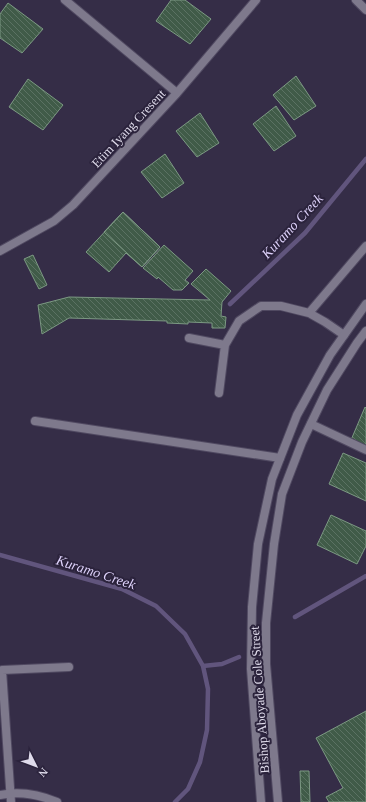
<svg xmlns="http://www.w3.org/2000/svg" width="366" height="802" viewBox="0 0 366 802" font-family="'Times New Roman',serif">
  <defs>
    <pattern id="building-back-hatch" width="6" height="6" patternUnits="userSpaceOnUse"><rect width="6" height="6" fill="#405b48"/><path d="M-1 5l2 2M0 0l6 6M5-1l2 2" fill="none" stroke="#5b7263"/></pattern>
  </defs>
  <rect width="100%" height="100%" fill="#352d47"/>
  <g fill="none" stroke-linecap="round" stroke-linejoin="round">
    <path stroke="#61557d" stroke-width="4.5" d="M230,304l75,-71 61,-74
      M0,555l122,34 34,17 29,28 18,32 5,23 -1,41 -7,32 -12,27 -13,13
      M295,617l71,-41
      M203,666l19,-2 17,-7"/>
  </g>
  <path fill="url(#building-back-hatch)" stroke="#7c9983" d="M171,0h14l26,19 -21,25 -34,-23z
    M8,3l35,26 -21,24 -22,-15v-24z
    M296,76l20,30 -22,14 -21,-25z
    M28,79l35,26 -20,25 -34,-23z
    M276,106l20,30 -22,15 -21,-27z
    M200,113l19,30 -22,14 -21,-26z
    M165,154l19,29 -22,15 -21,-26z
    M123,212l37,35 -18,20 -16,-14 -17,19 -23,-20z
    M123,212l37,35 -18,20 -38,-35z
    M164,245l29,26 -8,9 4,3 -7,7h-9l-15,-13 -1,2 -14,-11z
    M33,255l14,30 -8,4 -15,-30z
    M206,269l25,22 -9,11 -1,14 5,1 -1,11h-13v-5l-24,-1v2l-21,-1v-2l-98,-3 -27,16 -4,-29 31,-8 141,3 -19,-16z
    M365,407l1,1v38l-15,-6z
    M343,453l23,10v38l-37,-17z
    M331,515l35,16v15l-9,18 -40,-19z
    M366,711v91h-37l-3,-5 17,-9 -27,-50z
    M300,771h9l1,31h-9z"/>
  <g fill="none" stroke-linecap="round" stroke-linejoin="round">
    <defs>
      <path id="service" d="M356,0l10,10
        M309,313l57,-67
        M189,338l36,7
        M219,393l6,-48 14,-24 22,-15h20l28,7 16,9 19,13
        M311,424l55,26"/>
      <path id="minor" d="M65,0l112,93
        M0,251l54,-30 19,-16 104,-112 79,-93
        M35,421l245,37
        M11,802l-9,-132 67,-3"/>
      <path id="tertiary" d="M0,795c19,-4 40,0 57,7
        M261,802l-10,-133 1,-62 6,-63 14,-65 25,-64 33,-60 36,-51
        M278,802l-12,-138v-41l8,-79 8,-50 20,-52 25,-52 30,-47 9,-12"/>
    </defs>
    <use href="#service" stroke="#504961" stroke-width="10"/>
    <use href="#minor" stroke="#504961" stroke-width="10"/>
    <use href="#tertiary" stroke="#504961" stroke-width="10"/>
    <use href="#service" stroke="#7e798c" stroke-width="8"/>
    <use href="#minor" stroke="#7e798c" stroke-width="8"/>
    <use href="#tertiary" stroke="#7e798c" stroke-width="8"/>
  </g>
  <g text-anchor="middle" stroke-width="4" stroke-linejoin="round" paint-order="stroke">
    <g font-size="13" fill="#dfdbeb" stroke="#2b233c">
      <text transform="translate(128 128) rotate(-47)" y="5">Etim Iyang Cresent</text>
      <text transform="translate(259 700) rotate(-94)" y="5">Bishop Aboyade Cole Street</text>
    </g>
    <g font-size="14" font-style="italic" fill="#dfd3fc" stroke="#2b233c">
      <text transform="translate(292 226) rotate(-47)" y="5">Kuramo Creek</text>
      <text transform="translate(96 572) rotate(18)" y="5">Kuramo Creek</text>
    </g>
  </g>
  <g transform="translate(36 766) rotate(132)" stroke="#2b233c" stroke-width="3" paint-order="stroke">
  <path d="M0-3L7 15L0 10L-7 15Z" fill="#dfdbeb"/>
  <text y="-6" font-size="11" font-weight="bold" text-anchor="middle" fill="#dfdbeb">N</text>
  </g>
</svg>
